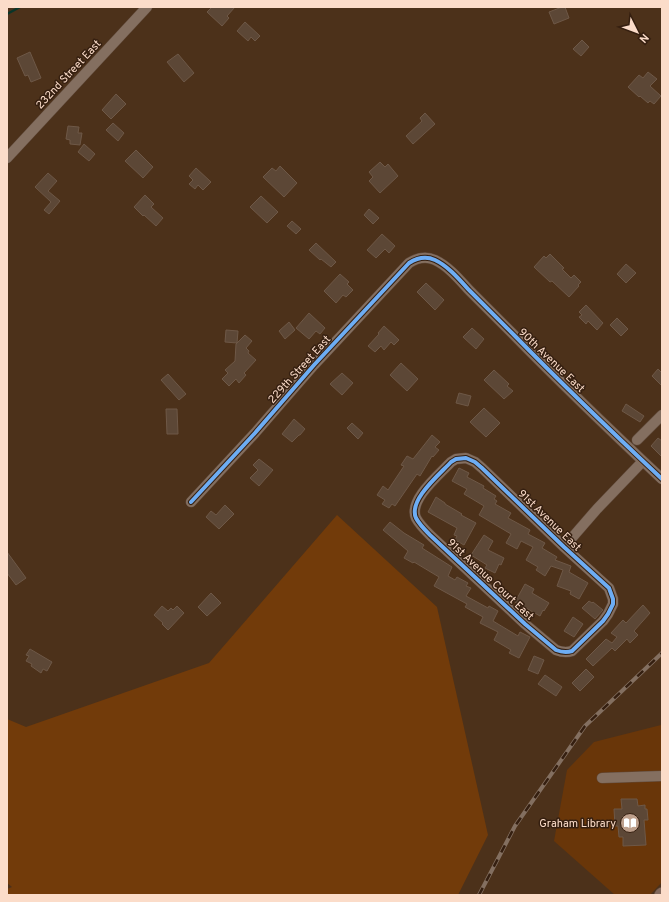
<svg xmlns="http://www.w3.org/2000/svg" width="669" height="902" viewBox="0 0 669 902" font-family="Overpass,sans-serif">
  <rect width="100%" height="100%" fill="#4c311a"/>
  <path fill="#693609" d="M661,725l1,1v156l-12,13h-35l-61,-54 13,-71 27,-28z"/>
  <path fill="#723b0a" d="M337,515l100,92 51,228 -30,60h-451v-6l5,-2 -5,-4v-164l19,8 183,-64z"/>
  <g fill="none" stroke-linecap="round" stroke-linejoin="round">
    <path stroke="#0a3529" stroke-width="2.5" d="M7,14l13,-7"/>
  </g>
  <path fill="#5c4736" stroke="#6e5847" d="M212,7h23l-8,9 2,2 -7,8 -15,-14z
    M562,7h3l4,11 -15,6 -5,-12z
    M245,22l15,14 -5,5 -4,-4 -3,4 -11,-10z
    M582,40l7,7 -8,9 -8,-7z
    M30,52l11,26 -10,4 -3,-7 -3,1 -8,-18z
    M178,54l16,19 -10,9 -17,-20z
    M648,72l9,7 -7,7 11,10 -7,8 -4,-3 -2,2 -8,-7 -1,1 -11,-10 11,-12 4,3z
    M116,94l10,10 -15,15 -9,-9z
    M425,113l10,11 -22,20 -7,-8 16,-15 -2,-3z
    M113,123l11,10 -6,8 -12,-11z
    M68,126l11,1 -1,6h4l-2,12 -10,-1v-4l-4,-1z
    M84,144l11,10 -6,7 -11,-9z
    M136,150l17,17 -10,11 -18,-17z
    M380,162l5,5 3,-3 10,12 -18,17 -11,-12 4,-4 -4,-5z
    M280,166l17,17 -13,14 -21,-20 9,-9 4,3z
    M196,168l15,14 -8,8 -5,-5 -3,4 -6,-5 4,-4 -4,-4z
    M48,173l9,8 -9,10 12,10 -11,13 -5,-4 7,-8 -16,-15z
    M145,195l9,9 -3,3 12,11 -7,8 -12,-11 -1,1 -9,-9z
    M261,196l17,16 -11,11 -17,-16z
    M369,209l10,9 -6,6 -9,-9z
    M292,221l9,8 -5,5 -9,-8z
    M382,234l13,12 -6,7 -4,-4 -9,9 -9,-8z
    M316,243l20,19 -5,5 -10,-8 -1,1 -11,-10z
    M550,254l14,14 -2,1 9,9 3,-3 7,7 -3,3 1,1 -10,11 -17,-16 -2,1 -16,-15 10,-11 2,2z
    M626,264l10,9 -10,10 -9,-9z
    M340,274l9,8 -2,2 6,6 -7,7 -3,-2 -7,8 -12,-12z
    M426,283l18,17 -9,10 -18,-18z
    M586,305l17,18 -6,7 -9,-9 -2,3 -7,-7 3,-2 -3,-3z
    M309,313l16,15 -5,6 -4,-3 -7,8 -13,-11z
    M617,318l11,11 -7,7 -11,-11z
    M289,322l6,8 -10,9 -6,-8z
    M384,326l15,14 -5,5 -3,-3 -7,8 -3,-4 -6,6 -7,-6 11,-12 -1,-1z
    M472,328l12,11 -8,10 -13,-12z
    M226,330l12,1 -1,12 -12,-1z
    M245,335l7,6 -6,7 3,3 -1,2 8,7 -12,13 2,2 -7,8 -3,-4 -7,7 -7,-7 6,-6 -3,-3 10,-9 1,-17z
    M401,363l17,16 -11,12 -17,-16z
    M658,369l4,4v13l-10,-10z
    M494,370l15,14 -2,2 6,5 -9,8 -20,-19z
    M342,373l11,10 -11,12 -12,-11z
    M168,374l18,20 -7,6 -18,-20z
    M459,393l12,3 -3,10 -12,-3z
    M626,404l18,12 -4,6 -18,-11z
    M484,408l16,15 -14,14 -16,-15z
    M166,409h11l1,25h-11z
    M294,419l11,10 -5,6h-1l-7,7 -10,-8z
    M352,423l11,10 -5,6 -11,-11z
    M432,435l8,7 -5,5 4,3 -6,7 -1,-1 -12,20 -3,-2 -22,32 -3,-2 -3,4 -7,-4 3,-4 -8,-5 6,-9 5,4 16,-24 -3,-1 6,-9 6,3z
    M658,438l4,3v16l-11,-11z
    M259,459l14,11 -14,16 -9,-8 8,-8 -5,-5z
    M459,468l10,5 -2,4 17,9 -1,2 13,8 -2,3 3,2 -2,3 16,9 -3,5 22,12 -2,4 17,9 -3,5 15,9 -2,3 16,6 -2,6 19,11 -9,16 -9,-5 1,-3 -14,-5 6,-16 -12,-4 -6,10 -9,-6 2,-3 -12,-7 7,-13 -12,-6 -4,8 -11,-6 5,-9 -32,-19 5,-9 -20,-12 3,-5 -15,-8z
    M436,497l9,6v1l17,10 -1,1 15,8 -12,22 -9,-5 2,-4 -3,-1 3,-7 -29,-16z
    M225,505l9,9 -15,15 -13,-12 5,-6 5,4z
    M390,522l14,11 20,12 -2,3 30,19 -4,9 7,4 2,-3 11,6 -2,3 5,2 -5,8 22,12 1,-2 9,5 -5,10 25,15 2,-4 10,5 -11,21 -10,-5 2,-3 -17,-10 4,-8 -18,-9 3,-6 -18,-10 2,-3 -33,-18 5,-9 -25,-15 -1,1 -9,-5 4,-7 -25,-21z
    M484,535l9,6 -5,9 16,8 -3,7 -2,-1 -4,9 -10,-5 2,-3 -16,-10z
    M7,552l19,26 -10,7 -9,-12z
    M525,584l9,5 -2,4 17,10 -5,8 -1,-1 -3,6 -25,-14z
    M211,593l10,10 -14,13 -9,-9z
    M589,601l3,2 1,-1 10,8 -8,9 -13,-11z
    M643,605l7,8 -16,18 4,4 -8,8 -3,-4 -12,12 -3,-3 -19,18 -7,-7 20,-20 6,4 5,-6 -6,-4 12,-13 3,3z
    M162,606l6,5 3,-3 2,2 4,-4 7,7 -16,17 -6,-6 1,-1 -9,-8z
    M573,617l10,7 -9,13 -10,-6z
    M30,649l22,13 -5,9 -4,-2 -2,4 -10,-7 1,-2 -6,-3 3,-5 -3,-1z
    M534,656l10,4 -6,14 -10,-4z
    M586,669l8,8 -14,14 -8,-8z
    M545,675l17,12 -6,9 -18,-12z
    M621,799h16l1,7 7,-1v4h2l1,11h-4l2,25 -23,1v-9h-4l-1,-11h-3l-1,-17h8z"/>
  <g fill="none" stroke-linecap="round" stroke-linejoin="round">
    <defs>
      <path id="minor" d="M7,158l140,-151
        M637,440l25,-25
        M466,458l9,4 7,6 82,79 45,41 4,11v5l-5,10 -5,7 -31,30c-6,2 -11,1 -16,-1l-31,-26 -95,-89c-5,-5 -11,-11 -14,-17 -8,-18 24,-44 35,-56l5,-3z
        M191,502l64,-69 59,-68 95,-102c8,-5 17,-7 26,-3 13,6 24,19 34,30 15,15 30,30 45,45 48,49 98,97 148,144
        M564,547l33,-38 46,-48
        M602,778l60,-2"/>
      <path id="major" d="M661,895l1,-1"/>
    </defs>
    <use href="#minor" stroke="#604a3b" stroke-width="11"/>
    <use href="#major" stroke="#604a3b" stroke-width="14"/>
    <use href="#minor" stroke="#846f60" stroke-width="10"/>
    <use href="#major" stroke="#82685b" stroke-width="13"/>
    <defs>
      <path id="rail" d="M479,895l36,-69 70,-100 77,-73"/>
    </defs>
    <use href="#rail" stroke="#836f60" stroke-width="4"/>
    <use href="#rail" stroke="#351f10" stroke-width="2.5" stroke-dasharray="8" stroke-linecap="butt"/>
    <defs>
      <path id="cycleway" d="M466,458l9,4 7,6 82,79 45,41 4,11v5l-5,10 -5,7 -31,30c-6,2 -11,1 -16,-1l-31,-26 -95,-89c-5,-5 -11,-11 -14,-17 -8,-18 24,-44 35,-56l5,-3z
        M191,502l64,-69 59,-68 95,-102c8,-5 17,-7 26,-3 13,6 24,19 34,30 15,15 30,30 45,45 48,49 98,97 148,144"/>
    </defs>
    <use href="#cycleway" stroke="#351f10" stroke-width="6"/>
    <use href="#cycleway" stroke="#6dadf4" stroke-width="4"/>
  </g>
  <defs>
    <symbol id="library-disc" viewBox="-11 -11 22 22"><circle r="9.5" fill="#bea08c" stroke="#351f10"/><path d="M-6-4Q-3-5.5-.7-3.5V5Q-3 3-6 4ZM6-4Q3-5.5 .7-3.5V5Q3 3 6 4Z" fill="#fff"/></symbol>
  </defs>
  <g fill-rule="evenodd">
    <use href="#library-disc" x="619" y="812" width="22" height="22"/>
  </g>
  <g text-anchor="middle" stroke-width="3" stroke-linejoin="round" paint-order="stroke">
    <g font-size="11" fill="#fbdcc9" stroke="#351f10">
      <text transform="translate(68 74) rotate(-47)" y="4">232nd Street East</text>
      <text transform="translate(552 360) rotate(44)" y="4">90th Avenue East</text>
      <text transform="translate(299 369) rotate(-48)" y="4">229th Street East</text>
      <text transform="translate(550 520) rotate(44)" y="4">91st Avenue East</text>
      <text transform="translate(491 579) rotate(43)" y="4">91st Avenue Court East</text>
    </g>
    <g font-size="11" fill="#fbdcc9" stroke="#351f10" text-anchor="end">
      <text x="616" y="827">Graham Library</text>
    </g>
  </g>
  <rect width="669" height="902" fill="none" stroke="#fbdcc9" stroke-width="16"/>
  <g transform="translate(637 32) rotate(132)" stroke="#351f10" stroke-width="3" paint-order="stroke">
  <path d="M0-3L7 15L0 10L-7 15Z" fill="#fbdcc9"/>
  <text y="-6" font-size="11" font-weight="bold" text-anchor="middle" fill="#fbdcc9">N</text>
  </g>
</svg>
